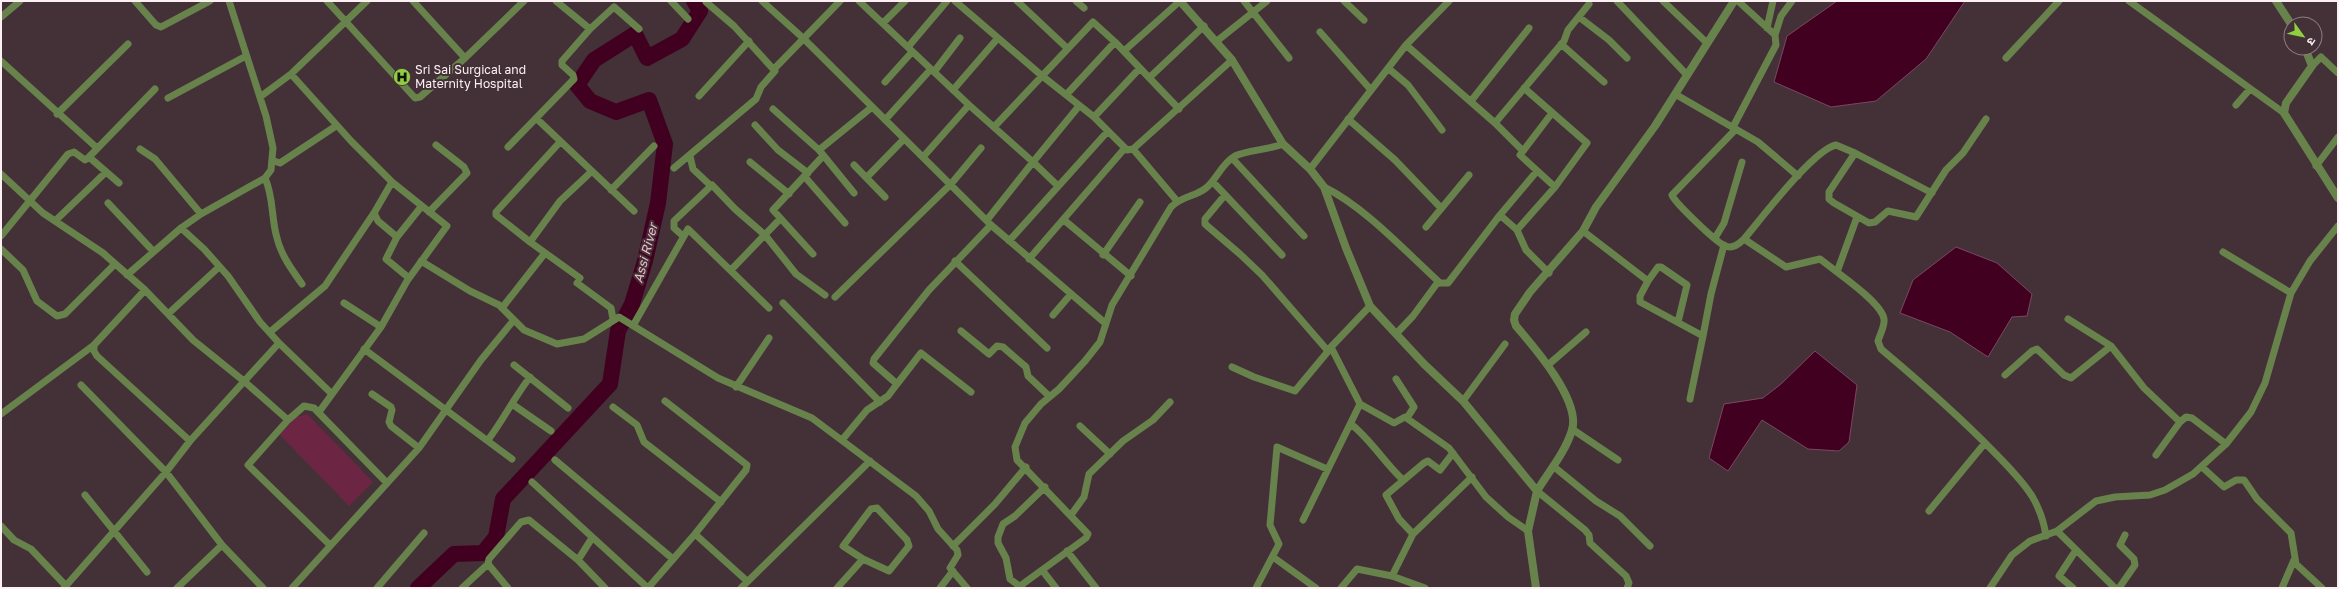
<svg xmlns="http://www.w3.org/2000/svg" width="2339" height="589" viewBox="0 0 2339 589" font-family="'Golos Text','Noto Sans Devanagari',sans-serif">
  <rect width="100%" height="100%" fill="#433137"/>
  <path fill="#6c2643" d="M307,414l66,68 -24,24 -69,-71 16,-18z"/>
  <path fill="#420021" stroke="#7a4860" d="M1837,1h128l-39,58 -50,42 -45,6 -57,-25 13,-46z
    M1956,247l41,16 35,31 -5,22 -15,1 -24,40 -38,-25 -50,-19 13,-33z
    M1815,351l42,34 -8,57 -10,9 -31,-2 -46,-29 -34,51 -19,-13 15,-54 39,-6 18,-14z"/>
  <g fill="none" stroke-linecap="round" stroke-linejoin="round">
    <path stroke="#420021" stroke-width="16" d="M418,588l36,-34 29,-1 13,-16 7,-38 107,-115 8,-53 14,-27 13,-43 13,-58 7,-59 -16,-44 -33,12 -26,-11 -13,-16 17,-25 41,-26 12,24 35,-19 18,-28 -6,-10"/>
    <path stroke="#68824c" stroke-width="7" d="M135,1l21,24 5,2 49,-26
      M327,1l88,97 5,-1 45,-39 -52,-57
      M671,1l17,18
      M762,1l41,37 188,187 114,98
      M859,1l110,104
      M955,1l86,74 53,42 33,33 6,-1 44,52
      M1017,1l50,47
      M1076,1l8,7
      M1244,1l45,57
      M1344,1l20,19
      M1617,1l70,74
      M1663,1l44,42
      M2129,1l155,112
      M1,17l19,-16
      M1579,17l30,23 18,18
      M883,23l22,-22
      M1767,28l6,-27
      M590,29l24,-22 25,22
      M1320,32l51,58
      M1775,35l6,-19 11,-15
      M1217,41l50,-40
      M1561,44l43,38
      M1406,45l89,78 27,27
      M908,47l39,-46
      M1124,51l56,-50
      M465,58l59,-57
      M2006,58l53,-57
      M1,61l96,87
      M2312,66l9,-9 17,16
      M775,68l65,-67
      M1388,68l20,17 34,45
      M934,72l26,-34
      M291,74l60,67 41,41 55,44 -40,55 -26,46 -62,85
      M1150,77l54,-51
      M885,82l27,-30
      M953,90l45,-52
      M1675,94l83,48 40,34
      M1066,95l49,-53 64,67
      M699,96l50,-55
      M260,97l31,-23 76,-73
      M168,98l78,-42
      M1471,101l58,-73
      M2236,105l14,-16
      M773,109l46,41
      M1552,113l-32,42 35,32
      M57,114l71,-70
      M1094,117l46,-49
      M537,119l97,92
      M1348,119l47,41 46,48
      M885,120l46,-51
      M1495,123l69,-82 4,-11 21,-26
      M755,125l23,25 30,23
      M994,127l99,-105 22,20
      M1733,127l43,-82 -1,-10 -37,-34
      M1736,129l-64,66c3,8 44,47 53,51 8,3 14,-2 19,-7 18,-21 69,-89 92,-94l19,8 -26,39v7l5,4 35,20 6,-1 13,-11 28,6 30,-47 17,-17 23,-34
      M508,147l66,-68 -1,-4 -11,-10v-4l28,-32 -34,-28
      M140,149l15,10 46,55
      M1133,149l99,-89
      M1855,153l77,40
      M690,156l3,13 17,16
      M89,157l30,26
      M923,157l46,-52 64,57 46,-56
      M1232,158l72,78
      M274,161l6,2 56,-37
      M750,162l39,32
      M854,165l31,32
      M2316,166l22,-29
      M674,168l82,-69 5,-12 14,-16 -41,-45 -28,-24
      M1310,169l96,-124 43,-44
      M1,174l42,39 60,40 42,37 48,50 52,42 43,38 16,-14 10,2 73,75
      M805,177l40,46
      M867,177l37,-38
      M265,178c9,20 6,40 12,60 4,17 15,32 25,46
      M392,182l-18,31 4,8 19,16
      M1213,182l69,73
      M1324,187c41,20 82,65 116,96h8l52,-68 17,15 9,20 23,23
      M611,190l43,-44
      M854,193l-35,-43 53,-43
      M1225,195l-20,24v5l36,31 21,20 66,76
      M108,203l45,48
      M429,212l38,-39 -3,-6 -28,-22
      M1500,215l37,-44
      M987,220l46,-58 25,24
      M1064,220l67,56
      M55,221l51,-49
      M1426,227l43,-52
      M181,228l23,21 24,27 32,46 19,21
      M1517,230l38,-43 32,-44 -63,-55
      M1583,231l65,50 -8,15v6l63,34 -13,63
      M1,236l67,-82 6,-2 11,8 4,-3 66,-68
      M683,236l-9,-8v-7l38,-36 23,24 30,26 31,39 29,21
      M1715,238l9,-15 18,-61
      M1744,239l42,28 34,-8 17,13 20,-55
      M1009,241l99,-110
      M530,242l-34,-27v-3l64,-70
      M1,249l22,21 14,31 20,15 8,-2 50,-50
      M2223,252l68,41
      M813,254l-40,-44 50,-54
      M1103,255l37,-53
      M1029,259l96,-111
      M421,261l49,30 29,14 25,25 33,14 27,-5 35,-22 99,61 94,40 104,78 13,15 9,18 19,21 1,5 -8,13 17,20
      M955,261l92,87
      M731,270l49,-51
      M1837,272c12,9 45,33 47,47 1,7 -4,15 -6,22l3,8c38,32 76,65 111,101 14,14 29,29 40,46 7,12 12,26 14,40
      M127,275l54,-47 20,-14 64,-36 6,-8 2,-22 -7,-32 -37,-115
      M409,278l-23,-19 11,-22 24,-30
      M580,278l-50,-36 30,-41 31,-29
      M1648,281l10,-14h3l26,18 -9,37
      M577,283l34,25 2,11
      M145,290l-51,55v6l3,5 93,85
      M835,297l116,-113 30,-36
      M344,303l37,24
      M783,303l97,99
      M502,308l43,-55
      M168,314l51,-47
      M1053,315l18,-21
      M2068,319l43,27
      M634,324l54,-95 81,79
      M961,331l28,23 8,-8 6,1 23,20 2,9 21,20
      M270,332l55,-46 49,-73
      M1396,334l17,-18 25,-34 2,1
      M1703,336l8,-42 13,-49
      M364,349l148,110
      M514,365l54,43
      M1548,365l38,-33
      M1232,367l22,10 41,14 35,-42
      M2005,375l27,-24 5,-2 27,26 7,3 40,-32 33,42 36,34 6,-5 6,1 34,26
      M1396,379l18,28 -7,11
      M897,384l24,-31 50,39
      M81,385l85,87 56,73 41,43
      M736,387l33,-49
      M372,394l19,13 1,3 -3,12 2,4 28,22
      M665,401l82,64 -1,5 -51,64
      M1463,401l42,-57
      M512,404l39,27
      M1360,404l34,19 11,-6 44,31 37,49 22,20 20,14
      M613,407l24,18 7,17 77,60
      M1,414l93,-69
      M288,420l-40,45 82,80
      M1351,424c20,16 33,38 51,55
      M1080,426l30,28
      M1572,429l46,31
      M488,440c15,-20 26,-42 42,-63
      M842,440l25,-30 21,-14 9,-12 -24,-21 1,-4 55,-69 62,-65
      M2156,455l24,-33
      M555,460l118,99
      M1553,466l43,35 24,15 30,30
      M2202,467l22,20 12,-7h8l13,19 34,34 5,31 26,24
      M532,482l116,106
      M1537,491l48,39 4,5 1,8 36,33 3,7 -2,5
      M85,495l62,77
      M1929,511l56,-68
      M1071,515l13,-18 5,-23 34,-33 30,-21 17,-18
      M1303,520l57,-116 -29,-57 39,-41
      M1,526l13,14 17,9 35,37
      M2057,531l58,57
      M1413,534l-14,-15 -13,-24 38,-32 4,-2 12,9 13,-17
      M592,538l-14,22 27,28
      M953,546l42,-42 31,-37
      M1067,551l29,37
      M1273,557l43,31
      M1042,570l14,18
      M1392,576l21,-42 59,-57
      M1020,586l66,-48 2,-4 -71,-74 -2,-13 10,-24 16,-19 18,-15 26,-28 15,-19 12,-37 59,-98c12,-12 24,-10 35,-19 11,-9 16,-25 29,-32 12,-6 33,-6 48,-12
      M64,588l102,-116 24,-31 89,-98 53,51
      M177,588l45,-43
      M292,588l127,-140 62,-88 32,-39
      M377,588l47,-55
      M462,588l26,-24
      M508,588l-20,-24 1,-5 32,-37 8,-2 49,40
      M648,588l47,-54 52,47
      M741,588l129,-127
      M837,588l26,-29 26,12 20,-25 -2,-6 -30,-32 -6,1 -28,37 20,13
      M940,588l13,-17
      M1022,588l-12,-9 -4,-21 -8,-15v-6l5,-13 12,-8 30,-29
      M1256,588l23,-44 -9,-19 7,-78 50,22
      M1341,588l16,-19 35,7 33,12
      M1990,588l22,-33 18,-14 27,-10 39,-30 19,-4 35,-2 15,-5 28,-16 33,-30 25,-32 14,-29 26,-90 19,-32 28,-35
      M2073,588l-14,-12 17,-26
      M2119,588l16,-23 -1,-6 -14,-14 5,-10
      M2282,588l12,-28"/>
    <path stroke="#68824c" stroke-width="8" d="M1180,1l52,59 51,84 27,25 14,18 22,61 24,58 54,58 39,37 74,90 -9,40 8,57
      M2276,1l15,23
      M2305,48l7,18 -26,37 -2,10 54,85
      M1537,491c12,-20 28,-38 35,-61 9,-29 -37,-82 -56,-104l-2,-6 1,-6 15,-22 53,-61 13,-24 59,-81 79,-125"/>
  </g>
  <defs>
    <symbol id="hospital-disc" viewBox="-11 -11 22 22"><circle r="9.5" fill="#91cd40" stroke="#433137"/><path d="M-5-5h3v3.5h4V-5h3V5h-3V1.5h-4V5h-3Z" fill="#111"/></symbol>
  </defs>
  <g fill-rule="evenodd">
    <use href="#hospital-disc" x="392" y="67" width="20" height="20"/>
  </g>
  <g text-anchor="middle" stroke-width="4" stroke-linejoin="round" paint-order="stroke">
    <g font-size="12" fill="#fcf0f4" stroke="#433137" text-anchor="start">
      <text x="415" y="74">Sri Sai Surgical and<tspan x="415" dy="14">Maternity Hospital</tspan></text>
    </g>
    <g font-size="13" font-style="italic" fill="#f0bdcd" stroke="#433137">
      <text transform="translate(645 253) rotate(-75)" y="5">Assi River</text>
    </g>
  </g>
  <rect width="2339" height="589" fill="none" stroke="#fcf0f4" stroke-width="4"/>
  <g transform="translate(2303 36) rotate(123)"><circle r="19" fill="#433137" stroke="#8d7d83"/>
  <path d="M0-3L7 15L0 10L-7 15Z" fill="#91cd40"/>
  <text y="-6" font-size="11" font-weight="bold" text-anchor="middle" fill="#fcf0f4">उ</text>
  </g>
</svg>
